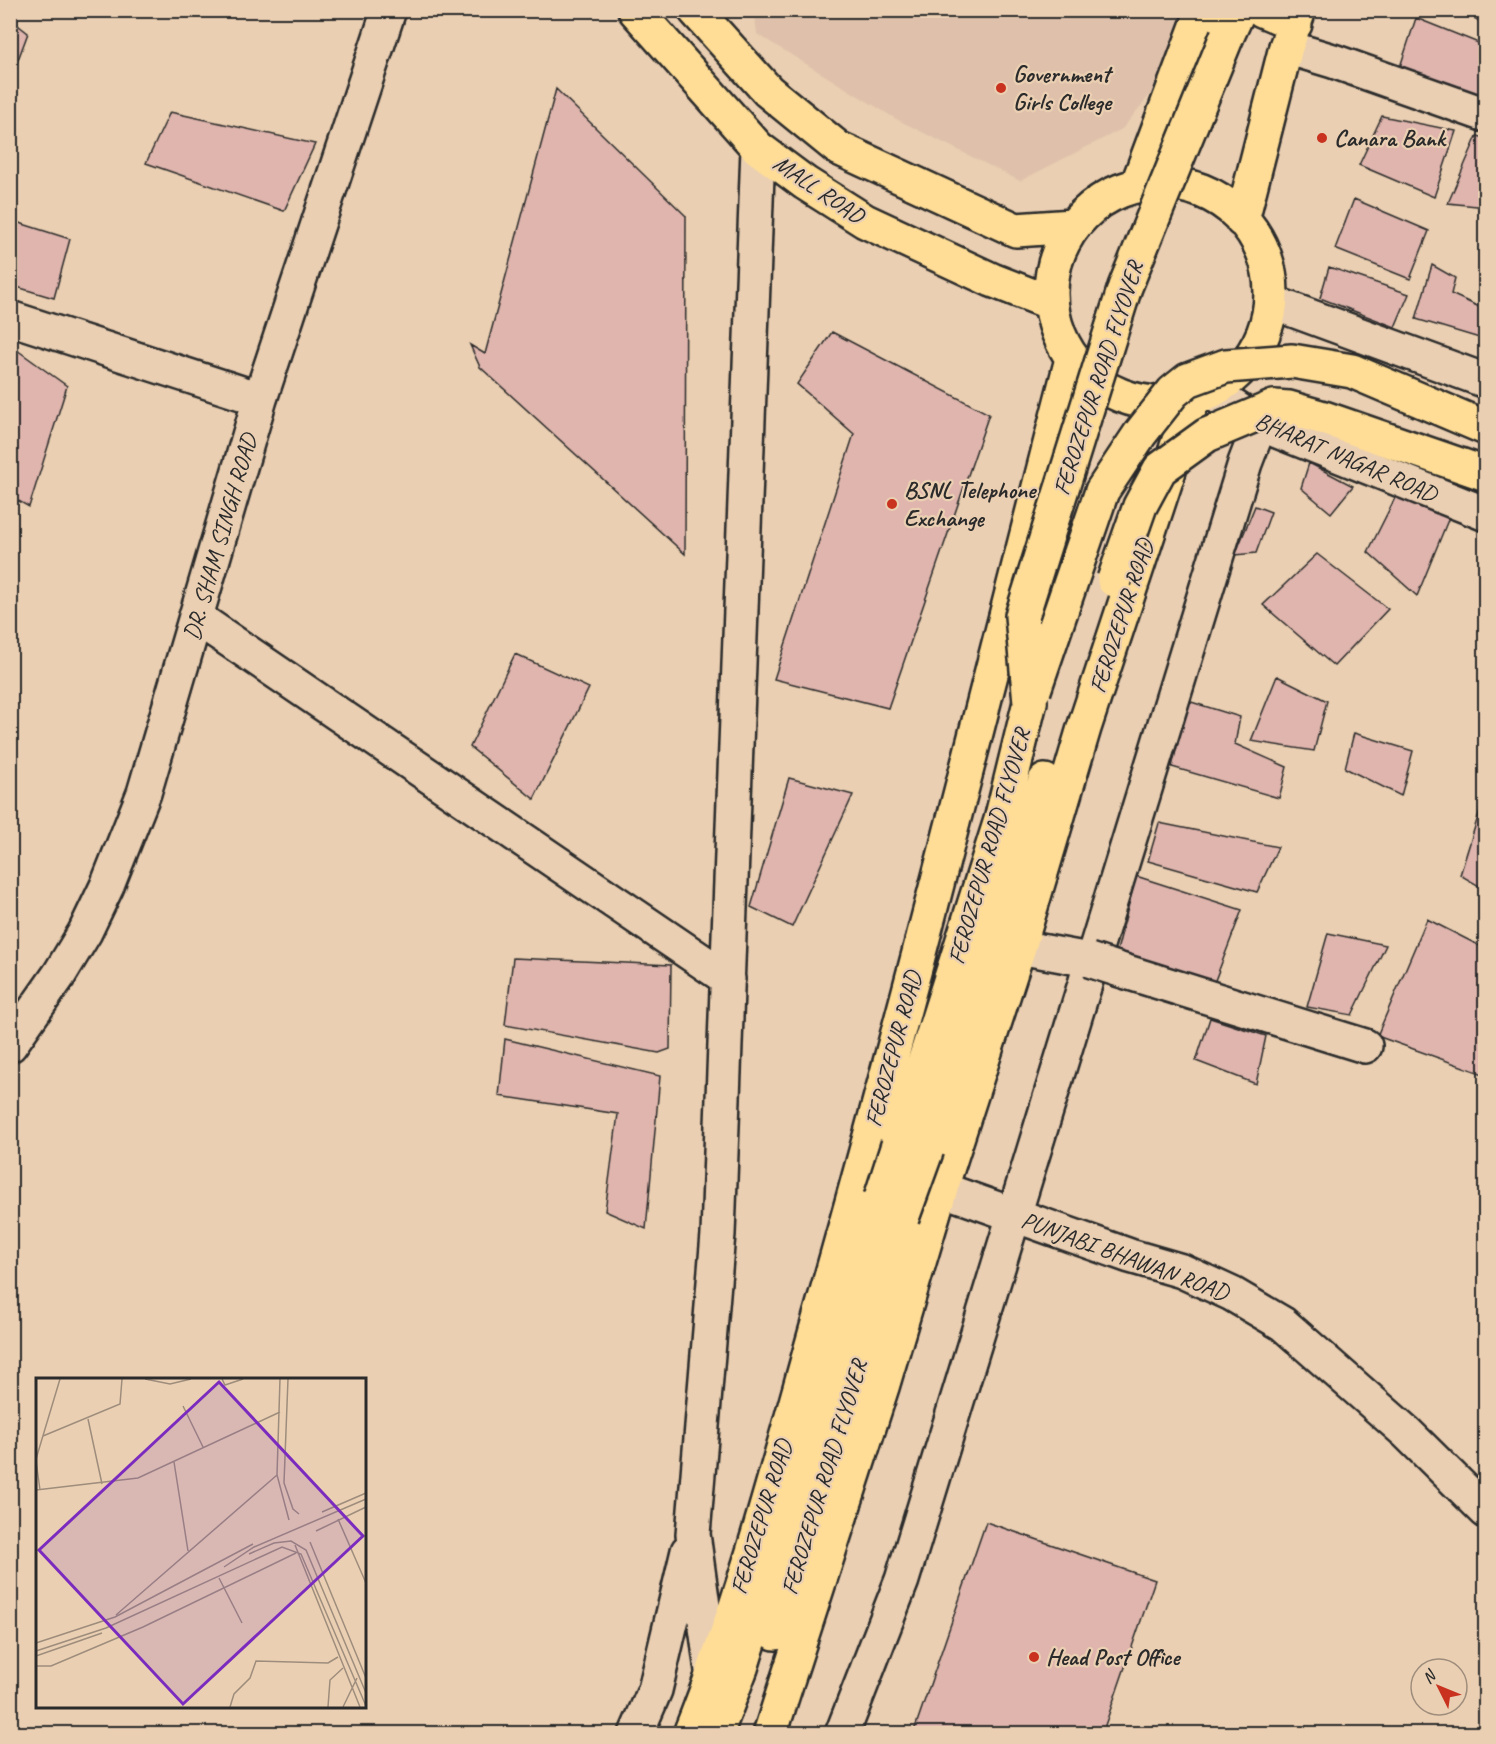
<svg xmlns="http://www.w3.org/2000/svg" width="1496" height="1744" viewBox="0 0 1496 1744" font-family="Caveat,sans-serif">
  <rect width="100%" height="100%" fill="#eacfb2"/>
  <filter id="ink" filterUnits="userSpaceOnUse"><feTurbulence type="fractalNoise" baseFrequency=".0167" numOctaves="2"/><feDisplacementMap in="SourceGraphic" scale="12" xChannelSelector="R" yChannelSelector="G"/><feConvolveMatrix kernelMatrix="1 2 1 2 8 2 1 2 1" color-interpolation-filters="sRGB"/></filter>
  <g filter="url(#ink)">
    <path fill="#dfc1ab" d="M754,11h440l-14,47 -58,71 -102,52 -124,-62 -139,-85z"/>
    <path fill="#dfb5ad" stroke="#2b2b2b" stroke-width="1.5" d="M1463,10h23v16z
      M1416,18l70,28v20l-6,31 -80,-30z
      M10,19l18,14 -12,32 -6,-4z
      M556,89l130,127 -1,338 -205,-187 -10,-22 15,9z
      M170,112l145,32 -31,67 -138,-48z
      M1382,116l74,15 -22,66 -75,-32z
      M1477,136l9,2v69l-38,-4z
      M1354,199l75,32 -19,48 -75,-30z
      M10,220l60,19 -16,59 -44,-13z
      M1432,265l23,13 -4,16 35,16v30l-70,-21z
      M1329,267l80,27 -14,33 -75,-29z
      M832,332l157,82 -101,294 -114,-29 80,-245 -57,-50z
      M10,345l57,41 -38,121 -19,-11z
      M1309,463l44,23 -22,27 -30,-25z
      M1396,496l54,19 -33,81 -49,-44z
      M1255,506l16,6 -15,41 -21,2z
      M1317,554l71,55 -54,57 -71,-61z
      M515,654l74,34 -55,111 -64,-52z
      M1277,676l50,25 -13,50 -63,-10z
      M1188,701l52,16 -5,27 52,23 -8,31 -107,-31z
      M1354,733l59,18 -12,45 -56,-28z
      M789,778l64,17 -61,132 -41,-20z
      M1486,791v99l-26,-15z
      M1159,823l119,24 -21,45 -109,-31z
      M1136,876l106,34 -28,73 -97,-32z
      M1427,919l59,30v126l-109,-39z
      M1328,933l58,12 -34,70 -45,-8z
      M513,958l158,7 -1,84 -11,4 -154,-28z
      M1210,1018l56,18 -10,48 -60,-23z
      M505,1039l155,37 -14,153 -41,-18 13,-97 -119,-18z
      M986,1522l169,58 -53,154h-189z"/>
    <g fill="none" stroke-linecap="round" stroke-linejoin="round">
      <defs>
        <path id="minor" d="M1286,47l47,14 153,54
          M1271,302l215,79
          M10,318l250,81
          M1211,392l49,32 226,90
          M197,618l531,361
          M1019,947l70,13
          M1117,969l248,77
          M10,1045l49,-70 26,-43 22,-46 37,-93 116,-394 129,-389
          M913,1179l217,77 52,15 50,23 51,30 123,108 80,79
          M713,1678l-20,-144 25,-300 40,-1086
          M636,1734l19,-44 33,-139
          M842,1734l60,-154 343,-1117 15,-39"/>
        <path id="major" d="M635,10l123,138 47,35 60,38 127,59 59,23
          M695,10l73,81 70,57 178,82 57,-4
          M1262,10l33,14
          M1227,36l12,-26
          M1051 293a110 110 0 1 1 220 0a110 110 0 1 1-220 0Z
          M1137,186l66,-176
          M1242,220l44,-173 13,-37
          M1274,407l15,1 35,10 162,56
          M898,1145l103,-325 29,-118
          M927,1149l16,-56 102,-312
          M775,1633l67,-204 60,-211
          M690,1734c57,-142 94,-292 136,-439 88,-310 165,-624 246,-936
          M716,1734l25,-66 68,-218 72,-252
          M770,1734l112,-347 59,-199 78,-241 65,-219 109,-330"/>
      </defs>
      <use href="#minor" stroke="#2b2b2b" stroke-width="38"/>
      <use href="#major" stroke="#2b2b2b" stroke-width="38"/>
      <use href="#minor" stroke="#eacfb2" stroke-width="33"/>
      <use href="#major" stroke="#ffdd96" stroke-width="33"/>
      <defs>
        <path id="minor-bridge" d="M1089,960l28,9"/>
        <path id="major-bridge" d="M1114,580l26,-74 20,-37 47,-34 67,-28
          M1034,690l68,-199 38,-57 33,-42 15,-12 38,-14 66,-5 60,10 134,57
          M1030,702l-8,-86 103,-329 102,-251
          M881,1198l17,-53
          M902,1218l25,-69"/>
      </defs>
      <use href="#minor-bridge" stroke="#2b2b2b" stroke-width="38" stroke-linecap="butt"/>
      <use href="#major-bridge" stroke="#2b2b2b" stroke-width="38" stroke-linecap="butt"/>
      <use href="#minor-bridge" stroke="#eacfb2" stroke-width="33"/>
      <use href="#major-bridge" stroke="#ffdd96" stroke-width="33"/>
    </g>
  </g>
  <g fill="#c8321e" stroke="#eacfb2" stroke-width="2">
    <circle cx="1001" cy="88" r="6"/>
    <circle cx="1322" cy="138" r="6"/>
    <circle cx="892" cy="504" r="6"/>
    <circle cx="1034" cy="1657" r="6"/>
  </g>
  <g text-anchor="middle" stroke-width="4.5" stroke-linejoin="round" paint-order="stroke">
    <g font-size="24" font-weight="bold" fill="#2b2b2b" stroke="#eacfb2" text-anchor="start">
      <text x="1013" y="82">Government<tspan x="1013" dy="28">Girls College</tspan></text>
      <text x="1334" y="146">Canara Bank</text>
      <text x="904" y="498">BSNL Telephone<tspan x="904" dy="28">Exchange</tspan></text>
      <text x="1046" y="1665">Head Post Office</text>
    </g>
    <g font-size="24" fill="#2b2b2b" stroke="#eacfb2">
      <text transform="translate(819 189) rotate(34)" y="8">MALL ROAD</text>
      <text transform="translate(1098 378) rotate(-72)" y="8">FEROZEPUR ROAD FLYOVER</text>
      <text transform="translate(1346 457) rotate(23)" y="8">BHARAT NAGAR ROAD</text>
      <text transform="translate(220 537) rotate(-74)" y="8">DR. SHAM SINGH ROAD</text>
      <text transform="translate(1121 616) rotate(-72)" y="8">FEROZEPUR ROAD</text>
      <text transform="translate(989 846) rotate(-74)" y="8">FEROZEPUR ROAD FLYOVER</text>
      <text transform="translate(893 1049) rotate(-75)" y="8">FEROZEPUR ROAD</text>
      <text transform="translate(1125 1256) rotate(20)" y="8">PUNJABI BHAWAN ROAD</text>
      <text transform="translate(824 1477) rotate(-73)" y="8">FEROZEPUR ROAD FLYOVER</text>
      <text transform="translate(761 1517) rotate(-73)" y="8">FEROZEPUR ROAD</text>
    </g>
  </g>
  <g transform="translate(36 1378)">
    <rect width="330" height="330" fill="#eacfb2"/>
    <path fill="none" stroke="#9e8d7c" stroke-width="1.5" d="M109,1l25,5 21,-5M186,1l3,6 18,-6M244,1l-3,96 12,45M252,1l-4,104 9,26 6,5M147,28l20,41M52,41l14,65M7,58l77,-32 2,-25M0,81l24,-80M0,83l4,29M138,84l14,89M0,112l102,-12 142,-66M286,134l44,-19M302,141l28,64M280,153l50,-24M274,164l56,136M259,167l65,162M213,176l25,-11 17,-2 15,9 60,143M188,189l30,-20 112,-48M183,200l23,45M80,237l161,-140M0,265l79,-26 138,-73M0,273l70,-23 176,-81 19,7 65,152M0,278l66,-23M0,288h15l92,-39 153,-74M194,329l4,-13 16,-16 6,-17 72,2 10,-6M292,329l2,-27 13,-12M307,329l14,-29"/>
    <path fill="#7b2cbf" fill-opacity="0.15" stroke="#7b2cbf" stroke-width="3" d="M183,4l144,154 -180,168 -144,-154z"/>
    <rect width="330" height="330" fill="none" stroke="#2b2b2b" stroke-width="3"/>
  </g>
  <rect width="1496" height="1744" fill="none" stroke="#eacfb2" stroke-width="36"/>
  <rect x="18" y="18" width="1460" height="1708" fill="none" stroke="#2b2b2b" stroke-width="2" filter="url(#ink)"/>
  <g transform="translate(1439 1687) rotate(313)"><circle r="28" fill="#eacfb2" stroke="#9e8d7c" stroke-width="1.5"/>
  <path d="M0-4.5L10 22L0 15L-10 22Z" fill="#c8321e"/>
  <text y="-9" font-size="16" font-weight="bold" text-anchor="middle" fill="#2b2b2b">N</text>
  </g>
</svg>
